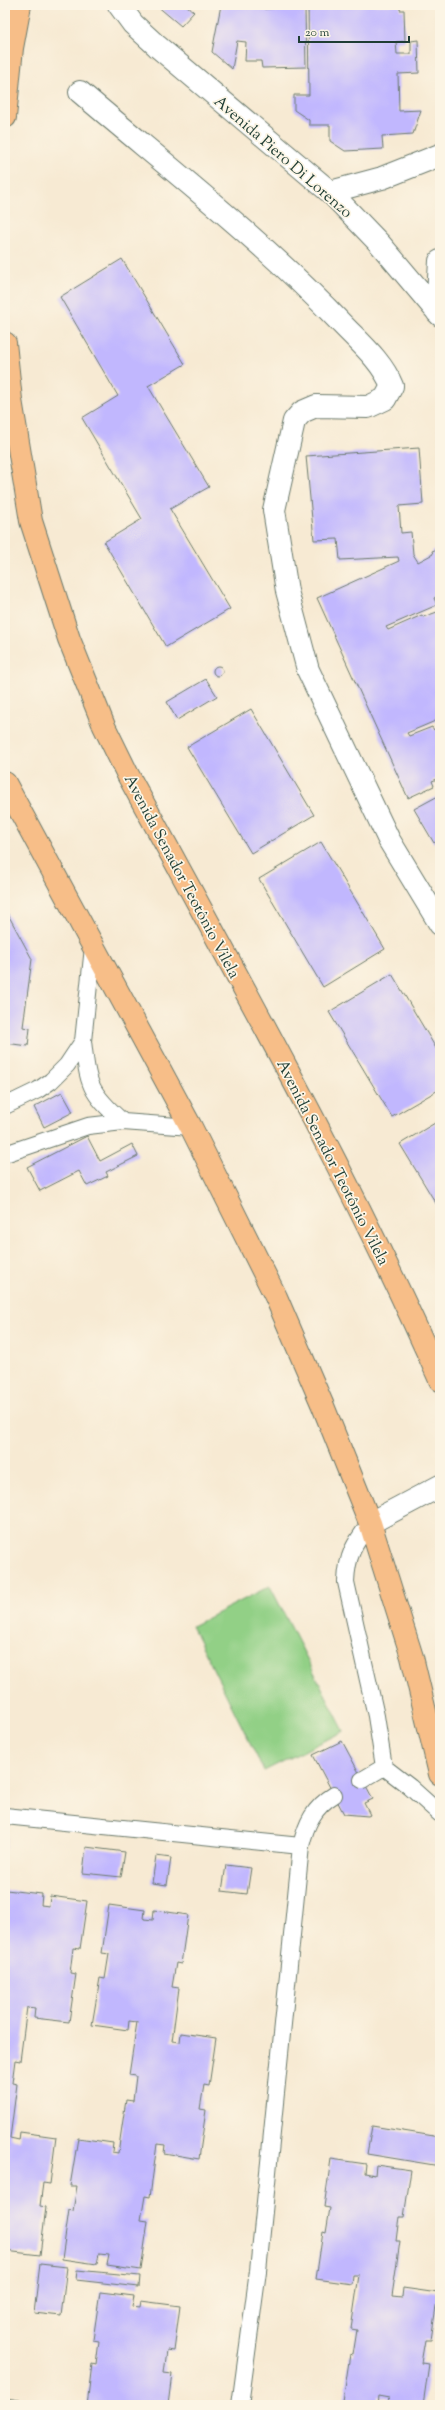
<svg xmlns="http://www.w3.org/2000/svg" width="445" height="2410" viewBox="0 0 445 2410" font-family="'Sorts Mill Goudy',serif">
  <rect width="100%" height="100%" fill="#fcf5e5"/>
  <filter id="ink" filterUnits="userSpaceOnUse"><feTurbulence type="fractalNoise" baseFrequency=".025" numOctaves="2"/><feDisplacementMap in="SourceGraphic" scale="8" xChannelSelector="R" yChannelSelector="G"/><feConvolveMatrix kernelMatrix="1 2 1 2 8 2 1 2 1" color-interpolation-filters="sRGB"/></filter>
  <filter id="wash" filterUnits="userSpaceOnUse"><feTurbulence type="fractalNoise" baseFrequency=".012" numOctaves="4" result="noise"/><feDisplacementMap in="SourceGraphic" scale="16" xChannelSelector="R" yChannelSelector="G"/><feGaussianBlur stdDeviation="0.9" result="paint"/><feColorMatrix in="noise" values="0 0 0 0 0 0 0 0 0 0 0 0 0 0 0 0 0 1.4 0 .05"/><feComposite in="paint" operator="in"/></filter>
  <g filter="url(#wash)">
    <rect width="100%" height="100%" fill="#f7ead3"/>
    <path fill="#92d086" stroke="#58865d" d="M270,1586l74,145 -80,40 -72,-145z"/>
    <g id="blocks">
      <path fill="#c1b7fe" d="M156,5h30l8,7 -13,14z
        M221,5h44l-1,4 41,-2 1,60 -44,1 -1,-7h-16l1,-19 -9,-1 -5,28 -20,-17z
        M308,5h92v5h4l1,31 -9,1 1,12h14v-13l7,-1 1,33 -21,1 1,37 22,-1 -8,24 -31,2 1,13 -38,2 -15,-10v-16h-21v-5l-15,-10v-15h15z
        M122,259l63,105 -37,22 61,101 -39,22 60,100 -64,38 -62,-105 38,-23 -60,-101 36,-22 -58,-99z
        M419,448l4,56 -24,2 2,27 10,-1 2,22 5,8 15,-8 -1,-3 8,-3v47l-6,3 3,7 -51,22 2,3 34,-15 1,2 17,-6v108l-33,14 2,3 23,-9 2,3 6,-3v51l-8,3 2,5 -26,12 -91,-200 82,-37 -1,-4 -58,3 -2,-21 -24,1 -8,-84z
        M213 671a5 5 0 1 1 10 0a5 5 0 1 1-10 0Z
        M206,679l11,17 -40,24 -10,-18z
        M251,709l63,106 -63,38 -64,-106z
        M440,795v44l-6,4 -20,-34z
        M321,842l64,107 -62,38 -64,-108z
        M5,909l27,50 -9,68 7,1 -2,18 -23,-3z
        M392,974l48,81v34l-48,28 -63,-105z
        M62,1092l11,20 -29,15 -10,-20z
        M440,1120v90l-40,-66z
        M87,1136l13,25 32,-17 6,12 -32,16 2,4 -21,10 -8,-15 -39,20 -13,-24z
        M342,1741l31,58 -9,4 6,12 -2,1 -24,-2 -31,-59z
        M5,1836h3l-2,13h-1z
        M86,1847l39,5 -4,25 -38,-4z
        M156,1856l15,2 -4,27 -15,-2z
        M226,1865l25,3 -4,26 -25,-3z
        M6,1890l36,4 -1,11 8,1 1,-10 37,5 -7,48 -7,-1 -3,25 6,1 -7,48 -35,-4 1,-10 -8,-1 -7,54 -5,-1 -3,23 5,1 -7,54 9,2 1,-8 36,5 -6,47 -7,-1 -3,23 6,1 -6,48 -35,-4z
        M109,1905l36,5 -1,9 9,1 1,-10 34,5 -7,49 -5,-1 -4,24 7,1 -7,53 8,1 1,-9 35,5 -7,48 -5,-1 -4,24 6,1 -7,49 -35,-6 1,-8 -8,-1 -7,53 -5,-1 -4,24 7,1 -7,49 -34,-5 2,-10 -10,-1 -2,10 -35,-5 7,-49 4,1 4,-25h-7l8,-48 35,5 -1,9 6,1 8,-53 7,1 3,-25 -7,-1 8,-53 -8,-1 -1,9 -36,-5 8,-47 5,1 4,-25 -7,-1z
        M372,2126l68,11v29l-73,-12z
        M331,2159l35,5 -1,9 10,2 1,-10 35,5 -7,47h-5l-3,24h4l-8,55 10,1 1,-9 35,5 -7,47h-6l-4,23 8,1 -6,41h-36l2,-7 -11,-2 -1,9 -34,-3 7,-48 3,1 4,-25 -6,-1 8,-54h-6l-1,9 -36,-5 7,-47 3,1 4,-25 -6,-1z
        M40,2264l27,3 -6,49 -27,-3z
        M77,2270l63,6 -1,11 -63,-7z
        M100,2292l34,4 -2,10 8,1 1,-6 39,5 -6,45 -7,-1 -3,23 8,1 -4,31h-81l5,-41 4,1 3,-24 -6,-1z
        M5,2398l15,2 -1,5h-14z
        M43,2403l11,1v1h-12z"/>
    </g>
  </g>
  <g filter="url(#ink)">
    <use href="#blocks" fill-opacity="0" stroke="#6b7a6c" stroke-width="1"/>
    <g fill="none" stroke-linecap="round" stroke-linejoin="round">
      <defs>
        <path id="lane" d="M83,1041c5,44 6,51 40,81
          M5,1106l33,-16 13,-9 16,-16 16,-24 10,-94
          M5,1154l83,-28 35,-4 68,5
          M370,1523c-16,21 -23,32 -24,59l30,134 8,51 26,20 30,27
          M362,1780l22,-13
          M5,1816l296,30 -43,425 -18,134
          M301,1846c5,-22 13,-39 33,-51"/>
        <path id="street" d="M119,5l14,19 24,22 173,146 50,52 60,71
          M80,92c88,75 181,147 261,231 19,20 41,38 51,63l-7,13 -17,8 -52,-1 -14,6 -8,9 -20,89 13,81 21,79 81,170 51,84
          M330,192l52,-14 58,-23
          M437,312l3,-51
          M370,1523l70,-37"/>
        <path id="primary" d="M5,117l7,-69 8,-43
          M5,343l6,57 20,121 38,118 35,87 24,49c108,199 220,397 312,605
          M5,783l186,344 85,170 47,109 47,117 42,134 28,117"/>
      </defs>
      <use href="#lane" stroke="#6b7a6c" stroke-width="18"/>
      <use href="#street" stroke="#6b7a6c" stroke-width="24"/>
      <use href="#primary" stroke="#6b7a6c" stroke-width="24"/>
      <use href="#lane" stroke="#fff" stroke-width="16"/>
      <use href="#street" stroke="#fff" stroke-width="22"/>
      <use href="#primary" stroke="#f7be88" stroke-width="22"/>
    </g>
  </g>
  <g text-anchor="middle" stroke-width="3.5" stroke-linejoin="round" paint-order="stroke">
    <g font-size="16" fill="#1f3d34" stroke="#fcf5e5">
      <text transform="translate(284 156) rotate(41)" y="6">Avenida Piero Di Lorenzo</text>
      <text transform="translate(183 876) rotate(62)" y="6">Avenida Senador Teotônio Vilela</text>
      <text transform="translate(334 1162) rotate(63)" y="6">Avenida Senador Teotônio Vilela</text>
    </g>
  </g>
  <rect width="445" height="2410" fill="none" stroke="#fcf5e5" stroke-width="20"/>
  <path d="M299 36v6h110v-6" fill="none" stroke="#1f3d34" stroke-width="2"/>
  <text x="305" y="36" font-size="12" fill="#1f3d34" stroke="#fcf5e5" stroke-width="3" paint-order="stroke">20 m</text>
</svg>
